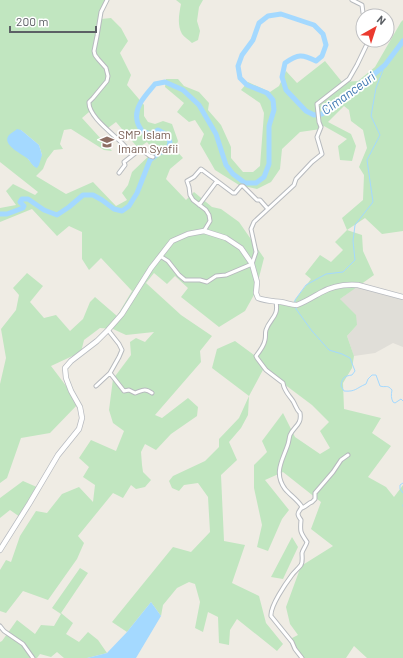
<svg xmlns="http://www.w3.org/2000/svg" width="403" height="658" viewBox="0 0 403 658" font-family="Barlow,sans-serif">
  <rect width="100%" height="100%" fill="#efece4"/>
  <path fill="#e0ded8" d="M360,284l43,14v49l-10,-4 -18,10 -21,3 -7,-20 10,-11 -17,-26z"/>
  <path fill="#c1e6c0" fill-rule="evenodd" d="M0,0h106l-5,19 10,-1 10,10 7,13 -8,12 11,22 -4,10 17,20v11l4,6 7,2 8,-3 9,3 6,17 -3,8 8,9 -13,11 -4,10 20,21 8,-8 18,15 9,2 18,13 25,36 -9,35 -10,18 -26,16 -38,-30 7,-9 -13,-12 -8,8 -13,-11 -8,10 35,32 31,21 -12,15 1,11 -46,53 7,3 26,-20 10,9 -1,9 -26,18 -15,16 -11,-6 -4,8 1,13 1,7 8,8 -6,7 -9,2 -5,-4 -8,13 -10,-5 -35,43 6,7 -7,16 -29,41 -25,-9 -17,22 -6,-2v-41l6,-10 5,2 9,-26 16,-25 11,2 15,-19 17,-7 14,15 2,-17 -12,-8 6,-10 -10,-9 12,-18 25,11 8,-20 -11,-8 -4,-13 4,-31 18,-24 -1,-13 6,-4 9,4 9,-10 -28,3 -13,-6 -13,-1 -16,12 -3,12 -30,14 28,37 -29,30 -29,5 -14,40 -7,5v-99l6,-26 -5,-29 15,-19 3,-15 -6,-7 14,-15 16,13 -13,16 14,16 12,-3 14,16 13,-12 7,-17 5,-5 22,19 15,-25 -31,-33 -12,12 -7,-11v-27l-13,-6 -12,10 -25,-27 -32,13v-14l16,-3 -10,-14 7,-7 22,11 3,-3 -38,-30zM89,112l19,16 8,-6 22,26 9,-6 7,9 -22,21 -4,13 -6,8 5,7 -11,6 -23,-24 -27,12 -30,-18 7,-7 4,-10 7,-9 9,-1 -3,-5 4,-14 7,-1 33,21 8,1 -30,-33zM21,130l18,15 3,10 -8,11 -6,-7z
    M176,0h27l-4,7 -2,14 3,10 -2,9 -6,3c-3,-3 -8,-6 -10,-9 -5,-9 -3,-20 -1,-30z
    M403,20v211l-21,3 -17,-16 -18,12 15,5 1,16 11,24 -34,24 16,16 1,10 -10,11 7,20 -2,12 -9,15 1,26 37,9 -9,15 19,13 -23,31 18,10 8,10 9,-12v173h-36l-13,-12 -8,12h-45l-13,-18 10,-5 -8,-11 -4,-17 15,-41 32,-20 -22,-17 10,-27 -38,-30 -18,8 24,30 -7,9 -14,32 -11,-4 5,-22 -8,-37v-23l13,-13 -5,-11 21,-28 12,24 25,17 10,-6 -10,-17 9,-9 -17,-17 -28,-21 -20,-16 -15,28 -1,19 -7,13 -12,14 8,18 -16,15 3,66 21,4 -13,38 27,13 7,27 17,21 -6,7 -40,-32 -7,11 -1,15 -10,-2 -1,-26 -10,-5 -5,20 -8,-4 5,-26 -5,-18 -6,-2 -12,6 -14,17 -2,11 -10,-14 -24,30 -15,-10 61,-75 18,5 19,-20 -2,-35 -10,-14 -14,2 -5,6 -7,-3 -3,-7 4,-5 32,-15 14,-14v-8l20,-21 10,-22 -37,-28 5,-19 18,-8 19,14 11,-11v-15l11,-18v-9l16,2 19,-25 -6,-5 15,-19 11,7 12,-12 -8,-8 12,-12 -5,-12 21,-18 1,-25 -5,-8 8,-19 -4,-18 -12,-9 -2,-11 -5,-4 -16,16 23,12 5,12 -4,15 -12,-1 -2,-14 9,-7 -23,-13 -3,3 -21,3 -18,17 -2,20 -9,13 -14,7 -18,-4 -24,-15 -15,-26 4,-10 -9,-14 -6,2 -12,-10 7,-9 -19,-16 1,-8h12l6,7 15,6 10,11 -1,7 13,15 10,22v11l12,14h10l7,-6 4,-53 -4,-10 -19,-13 7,-8 22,10 9,-6 7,-15 11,12 28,-22 17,21 16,-1 17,-14 26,-45z
    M23,481l16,7 -19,29 -10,-7 -10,8v-20z
    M292,537l6,10 -15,32 -12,-2z
    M80,568l8,5 -27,40 12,10 -7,11 13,8 9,-10 10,8 9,13 -20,5h-23l-7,-6 -6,5 -11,-3 -3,4h-37v-16l2,-1 15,-21 18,14 6,-9 13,1 7,-12 -9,-6z"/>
  <path fill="#a4d9ff" d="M17,129l4,1 18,15 3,10 -3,10 -2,3c-5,-2 -6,-6 -9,-9 -6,-5 -27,-14 -19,-24 2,-2 6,-4 8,-6z
    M151,602l10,14 -25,42h-49l20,-5 20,-21z"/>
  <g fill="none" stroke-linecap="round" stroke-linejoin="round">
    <path stroke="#a4d9ff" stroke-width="1" d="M295,303v-3l11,-15 20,-11 17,-2 12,-12 -2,-19 2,-16 18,-23 -6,-42 13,-25 -9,-19 5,-28 9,-23
      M296,306v3l16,22 17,19 13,4 8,4 5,13 -3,4c-8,1 -10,3 -11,11l3,5c12,1 12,-3 22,-7l2,-5 4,-4h4l4,11c6,2 7,-2 12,4 -1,5 -1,8 1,12l2,1 6,-4 2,2
      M403,483l-3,2v4l3,4
      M403,505v1"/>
    <path stroke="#a4d9ff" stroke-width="5" d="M0,214h7l16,-6 1,-2 -4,-4 2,-3h6l16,11 13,5 12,-8 14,-12h10l9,5 12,9 8,2 7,-5 8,-13 13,-33 9,-7 9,-3 2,-8 -3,-7 -9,-5 -7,4 -9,-3c-2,-3 -5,-8 -5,-11 -3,-14 10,-26 18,-36l10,-2 18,8 16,15 17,29 10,31 7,9 12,9h11l8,-6 5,-13v-38l5,-16 -1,-10 -6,-7 -20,-8 -7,-7 -2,-12 4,-11 11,-15 6,-17 9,-7 13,-2 33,11 9,9 3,11 -4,11 -6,5c-14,-7 -18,-7 -31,2l-3,14 4,13 20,21 8,4 8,-1 38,-28 25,-21 18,-24"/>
    <defs>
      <path id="street" d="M107,0l-6,12 -4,24 -3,15 1,4 3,4 8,9 2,8 -1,5 -14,17 -4,4c-1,14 23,31 33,41 4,4 7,8 10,12
        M352,0l10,5 1,8 5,3
        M363,25l-4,6 4,3
        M119,173l6,-8 -1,-3 14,-11 4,-1 8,6 3,1
        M199,205l18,-24
        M204,231l6,-10 -1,-6 -3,-5 -13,-10 -3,-5 -1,-8 -2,-6 7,-4 7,-8 32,24h2l6,-7h2l14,14h3l8,9
        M160,256l8,5 11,14 6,5h15l7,2 9,-6 10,-1 26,-11 4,-12 -5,-23 3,-7 40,-37 2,-6 16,-17 10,-8 -5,-17 4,-10 -2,-5 -2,-18 32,-25 8,-14 12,-25
        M276,302c3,15 -6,16 -10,28 -1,3 0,6 -1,10 -1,6 -5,11 -9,16l1,2 9,12 17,13c1,8 6,12 10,18 3,5 3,8 7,12 2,12 -6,13 -10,22 -1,3 -1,6 -2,9 -5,16 -15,28 -3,45 5,6 13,11 17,18 -4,6 -6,6 -1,13 -1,11 -1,12 6,22 -1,4 -4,7 -5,11 0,4 1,9 -1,12 -3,4 -6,6 -9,10 -6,8 -22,31 -21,41l21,26 3,7 7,9
        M110,373l14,18 5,-1 6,3c8,-3 10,-5 17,0
        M96,386l14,-13 9,-16 3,-7 -3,-6 -11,-14
        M302,508c4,-1 6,-5 10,-6l3,-3v-6l18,-21 8,-12 7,-5
        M0,626l4,5 19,13 10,14"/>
      <path id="secondary" d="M0,550l29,-46 29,-49 21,-26 3,-11 -2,-11 -9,-16 -5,-13 -1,-10 6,-7 26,-20 11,-11 14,-16 29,-46 21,-27 16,-7 16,-3 22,7 15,10 11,16 5,18 -1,11 2,5c7,3 15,3 23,4 6,1 10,3 16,3 8,-3 16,-8 23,-12 12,-7 25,-9 38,-8l45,12"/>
    </defs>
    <use href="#street" stroke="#b7babe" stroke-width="5"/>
    <use href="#secondary" stroke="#b8bbc0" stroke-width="6"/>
    <use href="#street" stroke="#fff" stroke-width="3"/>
    <use href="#secondary" stroke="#fff" stroke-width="4.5"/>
  </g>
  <defs>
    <symbol id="school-bare" viewBox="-9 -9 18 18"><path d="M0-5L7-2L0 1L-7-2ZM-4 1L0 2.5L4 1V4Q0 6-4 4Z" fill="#8d6e63" stroke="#fff" stroke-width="2.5" paint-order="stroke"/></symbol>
  </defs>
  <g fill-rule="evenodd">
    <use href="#school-bare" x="97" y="132" width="20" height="20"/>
  </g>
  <g text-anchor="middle" stroke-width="3.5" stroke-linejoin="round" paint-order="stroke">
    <g font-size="12" fill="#785e54" stroke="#fff" text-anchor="start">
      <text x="118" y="139">SMP Islam<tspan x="118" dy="14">Imam Syafii</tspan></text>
    </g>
    <g font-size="13" font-style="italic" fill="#3f79b2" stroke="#fff">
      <text transform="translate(348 93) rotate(-36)" y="5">Cimanceuri</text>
    </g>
  </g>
  <g transform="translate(375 28) rotate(39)"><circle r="19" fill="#ffffff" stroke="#bebfc1"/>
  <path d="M0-3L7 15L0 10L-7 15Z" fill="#eb3a2e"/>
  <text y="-6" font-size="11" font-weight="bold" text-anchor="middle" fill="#5c6065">N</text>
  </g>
  <path d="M10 26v6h86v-6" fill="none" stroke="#5c6065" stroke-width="2"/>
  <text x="16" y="26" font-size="12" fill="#5c6065" stroke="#ffffff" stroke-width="3" paint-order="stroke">200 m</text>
</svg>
